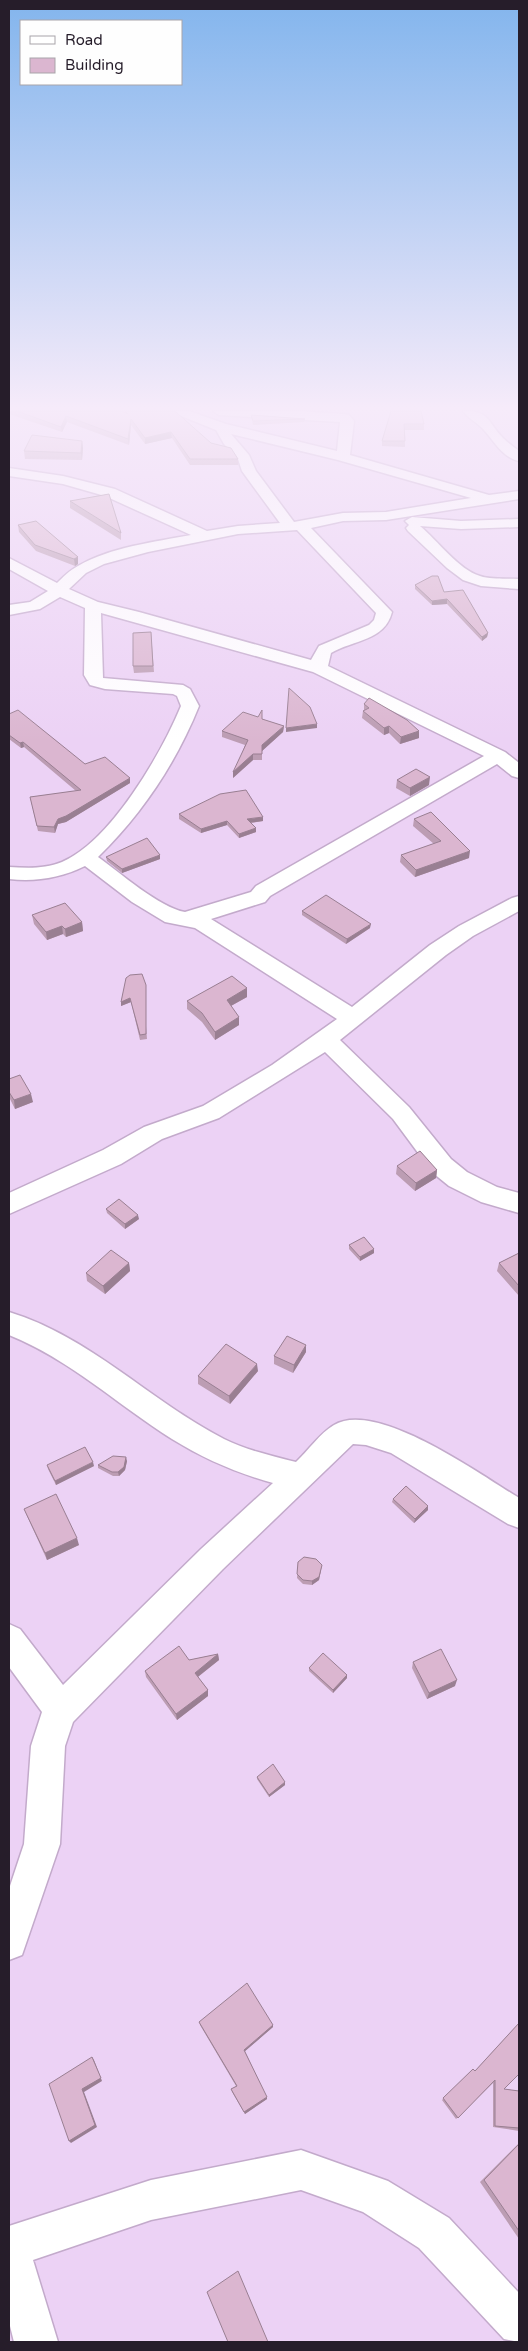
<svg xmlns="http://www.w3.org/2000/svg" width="528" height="2351" viewBox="0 0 528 2351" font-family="'Varela Round',sans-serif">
  <rect width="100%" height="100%" fill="#ecd2f5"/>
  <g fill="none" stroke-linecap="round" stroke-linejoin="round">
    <defs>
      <path id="minor" d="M169,411h20l37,13 111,27 3,-29 -121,-7 -6,-4h84l47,3 5,1 5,6 -4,34 139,40 30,-4v8l-133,21 -43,1 -32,7 81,84c-7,29 -39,28 -61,41l-3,13 177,86 14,11v15l-7,-2 -15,-12 -227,132 -5,6 -54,17 141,88 78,-62 29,-19 53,-28 7,-2v15l-46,25 -27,19 -106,85 69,67 42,52 16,13 30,15 22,6v20l-38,-11 -32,-16 -16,-13 -40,-54 -68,-67 -106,66 -57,21 -41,25 -112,50v-21l94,-43 41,-23 59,-21 69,-41 65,-46 -142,-91 -30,-6 -33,-20 -47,-36c-24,12 -50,16 -76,13v-12c18,1 36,2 53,-5 49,-21 99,-108 119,-156l-4,-10 -4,-2 -68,-5 -15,-4 -6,-10 1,-67 -25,-11 -20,12 -31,6v-10l21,-3 18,-11 -39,-22v-11l48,25c6,-6 13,-13 21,-17 33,-19 76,-24 113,-31l-86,-39 -42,-12 -54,-8v-8l54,8 52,13 92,42 31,-5 42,-3 -38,-52 -4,-12 -14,-15 -8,-14zM231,434l107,26 133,38 -85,14 -43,1 -49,9 -38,-51 -7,-16zM297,530l79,83 -2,7 -5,5 -50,21 -8,14 -172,-48 -41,-10 -29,-13 17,-16 18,-9 44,-12 90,-18zM101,613l212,59 171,84 -228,130 -5,6 -66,20c-25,-4 -66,-40 -87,-55 44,-43 78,-94 101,-151l-9,-17 -7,-4 -80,-7z
        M463,411c28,0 24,11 40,27 5,5 11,9 16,13v10c-16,-3 -25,-20 -35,-31 -6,-7 -15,-11 -21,-19z
        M412,517l49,4 58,-2v8l-58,2 -41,-3c17,14 39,44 60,50 12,4 27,2 39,3v10l-38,-3 -18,-6 -16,-12 -39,-37 -2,-3 3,-3 -4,-4z
        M9,1312c80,24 141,89 215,127 22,11 48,17 72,23 12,-11 24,-29 38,-37 42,-26 147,50 185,73v30l-11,-4 -117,-71 -25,-8 -13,-1 -130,125 -150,153 -8,24 -5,98 -38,111 -13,5v-71l15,-45 7,-98 11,-34 -33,-45v-43l11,5 43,56 138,-136 72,-66c-36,-10 -69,-24 -101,-44 -54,-34 -103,-80 -163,-104z
        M301,2150l87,31 61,37 70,75v49l-15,-3 -85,-91 -56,-36 -62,-22 -150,30 -118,40 25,82h-44l-5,-20v-96l142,-46z"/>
    </defs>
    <use href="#minor" stroke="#c3aacb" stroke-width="3"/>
    <use href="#minor" fill="#fff" fill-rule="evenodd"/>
  </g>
  <path fill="#bc9db3" d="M9,411h113l3,2v-2l86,32 27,16v6h-48l-18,-27 -27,6 -14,-19 -2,20 -62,-23 -5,10 -53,-18z
    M391,411l33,13v6h-19v17l-23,-1v-5z
    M251,415l54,4 -1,3 -51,3z
    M82,441l1,7 -1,12 -57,-1 -1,-8z
    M70,501l51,32v7l-51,-32z
    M18,525l60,32v7l-3,2 -39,-15 -17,-19z
    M415,585l29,7 44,41 -1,4 -5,4 -35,-37 -15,1 -17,-16z
    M151,632l3,40 -20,1 -1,-7z
    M364,704l55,27v7l-19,6 -11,-11 -5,2 -22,-17 1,-7 1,-1z
    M9,714l76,50 45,19 -64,39 -8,2 -3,9 -17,-2 -8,-34 46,-6 -52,-44 -3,1 -12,-9z
    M262,719l22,7 -1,6 -21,19v9h-9l-20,18 12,-33 -23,-8v-6z
    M397,780l32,5 -19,11 -14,-8z
    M179,814l84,7 -12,2 5,5v4l-17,6 -12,-13 -26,8 -22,-14z
    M414,819l55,39 -54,19 -15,-15 1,-7 33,-11 -21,-18z
    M106,857l54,2 -38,14 -15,-12z
    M302,911l68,17 -24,16 -44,-29z
    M32,915l50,7 1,9 -17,6 -3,-3 -16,6 -13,-16z
    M142,974l5,65 -7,1 -9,-38 -10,4v-4z
    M247,988v9l-16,9 8,19 -24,15 -13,-18 -15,-13v-8z
    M9,1079l24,23 -18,7 -6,-12z
    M397,1166l40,4 -1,8 -21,13 -19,-17z
    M106,1209l33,10 -14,10 -18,-16z
    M349,1245l25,8 -14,8 -11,-12z
    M519,1253v43l-22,-25 2,-8z
    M129,1263l1,8 -25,23 -18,-13 -1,-8z
    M306,1352l-13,21 -19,-9v-8z
    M258,1371l-28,33 -32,-20v-8z
    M127,1461l-2,9 -6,6h-6l-15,-8v-3z
    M47,1465l47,1 -38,19 -8,-16z
    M393,1499l35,11 -14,13 -22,-21z
    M24,1509l55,36 -32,15 -20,-44z
    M298,1562l23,7 -2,11 -7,5 -9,-1 -6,-6z
    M218,1654l1,6 -21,17 10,13v6l-31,24 -31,-43 -1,-6 44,-11z
    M413,1662l42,24 -28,13 -15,-31z
    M309,1668l38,7v3l-14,15 -24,-22z
    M257,1777l28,8 -16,12 -12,-18z
    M199,2022l74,3v2l-28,24 22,48 -22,15 -13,-22 -1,-3 5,-3 -36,-61z
    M519,2023l-15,66 15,2v40l-26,-4v-44l-37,36 -14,-19 31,-31 2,2z
    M519,2143v96l-39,-57z"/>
  <path fill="#997f92" d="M66,416l1,6 -5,10 -1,-5z
    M131,419v6l-2,20 -1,-6z
    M171,432l1,6 -27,6v-6z
    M82,441l1,7 -1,12 -1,-7z
    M78,557v7l-3,2 -1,-7z
    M447,599v5l-15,1v-4z
    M488,633l-1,4 -5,4v-4z
    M317,724v4l-31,4v-4z
    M284,726l-1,6 -21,19v-6z
    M389,726v7l-5,2v-7z
    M419,731v7l-19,6 1,-7z
    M23,742l1,5 -3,1 -1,-5z
    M253,754v6l-20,18v-6z
    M430,777l-1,8 -19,11v-8z
    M130,778v5l-64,39 -8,2 -3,9 -1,-6 4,-8z
    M263,817v4l-16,2v-4z
    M227,821v4l-26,8v-4z
    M256,828v4l-17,6v-4z
    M470,851l-1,7 -54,19 1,-7z
    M160,855v4l-38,14v-4z
    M82,922l1,9 -17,6 -1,-8z
    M371,924l-1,4 -24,16 1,-5z
    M62,926l1,8 -16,6 -1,-8z
    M247,988v9l-20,11v-8z
    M130,998l1,4 -10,4v-4z
    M239,1017v8l-24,15v-8z
    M31,1094l2,8 -18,7 -1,-9z
    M437,1170l-1,8 -21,13 1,-8z
    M138,1215l1,4 -14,10v-5z
    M374,1249v4l-14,8v-4z
    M129,1263l1,8 -25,23 -2,-8z
    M306,1345v7l-13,21 1,-8z
    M257,1364l1,7 -28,33 -1,-8z
    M126,1457l1,4 -2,9 -6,6 -1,-4z
    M93,1462l1,4 -38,19 -1,-4z
    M428,1506v4l-14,13 1,-4z
    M77,1538l2,7 -32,15 -2,-7z
    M322,1565l-3,15 -7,5v-4z
    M218,1654l1,6 -24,19v-6z
    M347,1675v3l-14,15v-3z
    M457,1680l-2,6 -28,13 2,-6z
    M208,1690v6l-31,24 -1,-6z
    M285,1782v3l-16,12v-2z
    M273,2025v2l-29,25v-2z
    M92,2057l2,3 8,21 -18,11 13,35 -26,16 -2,-2 13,-52z
    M267,2097v2l-22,15 -1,-2z"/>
  <path fill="#dbb6d0" stroke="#997f92" d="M17,411h105l6,3 -3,-3h48l3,1 35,31 20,5 7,11h-48l-19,-27 -26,6 -14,-19 -3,20 -62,-23 -5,11z
    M391,411h30l3,13h-20l1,17h-23z
    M251,415l54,4 -52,2z
    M32,435l50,6 -1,12 -57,-2z
    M109,494l12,39 -51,-32z
    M36,521l42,36 -4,2 -39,-14 -17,-20z
    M432,576h6l6,16 19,-2 25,43 -6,4 -35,-38 -15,2 -17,-16z
    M151,632l2,34h-20v-33z
    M289,688l21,19 7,17 -31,4z
    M369,698l38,22 12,11 -18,6 -12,-11 -5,2 -21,-17 6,-3 -5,-4z
    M18,710l67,54 20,-7 25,21 -64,38 -8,3 -4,8 -17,-1 -7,-29 51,-7 -58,-48 -3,1 -11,-8v-21z
    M262,710v9l22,7 -22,19v9h-9l-20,18 15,-32 -26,-9 21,-19 15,5z
    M416,769l14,8 -20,11 -13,-8z
    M246,790l17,27 -16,2 9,9 -17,6 -12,-13 -26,8 -22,-15 41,-20z
    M431,812l39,39 -54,19 -15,-15 40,-14 -27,-22z
    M147,838l13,17 -38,14 -16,-12z
    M326,895l45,29 -24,15 -45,-28z
    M65,903l17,19 -17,7 -3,-3 -16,6 -14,-17z
    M142,974l4,11v49l-6,1 -10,-37 -9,4 5,-24 4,-3z
    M232,976l15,12 -20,12 12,17 -24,15 -13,-19 -15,-12z
    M20,1075l11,19 -17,6 -5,-8v-13z
    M420,1151l17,19 -21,13 -19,-17z
    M119,1199l19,16 -13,9 -19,-15z
    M364,1237l10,12 -14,8 -11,-12z
    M111,1250l18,13 -26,23 -17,-13z
    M519,1253v33l-20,-23z
    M287,1336l19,9 -12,20 -20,-9z
    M226,1344l31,20 -28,32 -31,-20z
    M85,1447l8,15 -38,19 -8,-16z
    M113,1456l13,1 -2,10 -6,5h-6l-14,-7z
    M406,1486l22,20 -13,13 -22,-20z
    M56,1494l21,44 -32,15 -21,-44z
    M304,1557l12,2 6,6 -3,12 -7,4 -9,-1 -6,-6 1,-12z
    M179,1646l10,14 29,-6 -23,19 13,17 -32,24 -31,-43z
    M441,1649l16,31 -28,13 -16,-31z
    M323,1653l24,22 -14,15 -24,-22z
    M273,1764l12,18 -16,13 -12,-18z
    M247,1983l26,42 -29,25 23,47 -23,15 -13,-23 6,-3 -38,-64z
    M519,2023v51l-15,15 15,2v37l-24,-2v-46l-37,38 -15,-20 30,-29 2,2z
    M92,2057l9,21 -19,11 13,36 -26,16 -20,-57z
    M519,2144v87l-35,-51z
    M238,2271l30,71h-40l-21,-50z"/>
  <linearGradient id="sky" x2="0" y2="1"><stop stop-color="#83b5ed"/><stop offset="0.55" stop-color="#f6ebfa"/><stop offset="1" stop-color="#f6ebfa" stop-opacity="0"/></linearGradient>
  <rect width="528" height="741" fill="url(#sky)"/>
  <rect width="528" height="2351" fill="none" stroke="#261d2a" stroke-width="20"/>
  <rect x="20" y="20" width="162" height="65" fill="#fefefe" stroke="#a8a4a9"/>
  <rect x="30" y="36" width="25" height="8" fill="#ffffff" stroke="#a8a4a9"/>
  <text x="65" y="45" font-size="15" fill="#261d2a">Road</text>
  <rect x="30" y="58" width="25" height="15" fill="#dbb6d0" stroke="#a8a4a9"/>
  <text x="65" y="70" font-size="15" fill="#261d2a">Building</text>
</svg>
